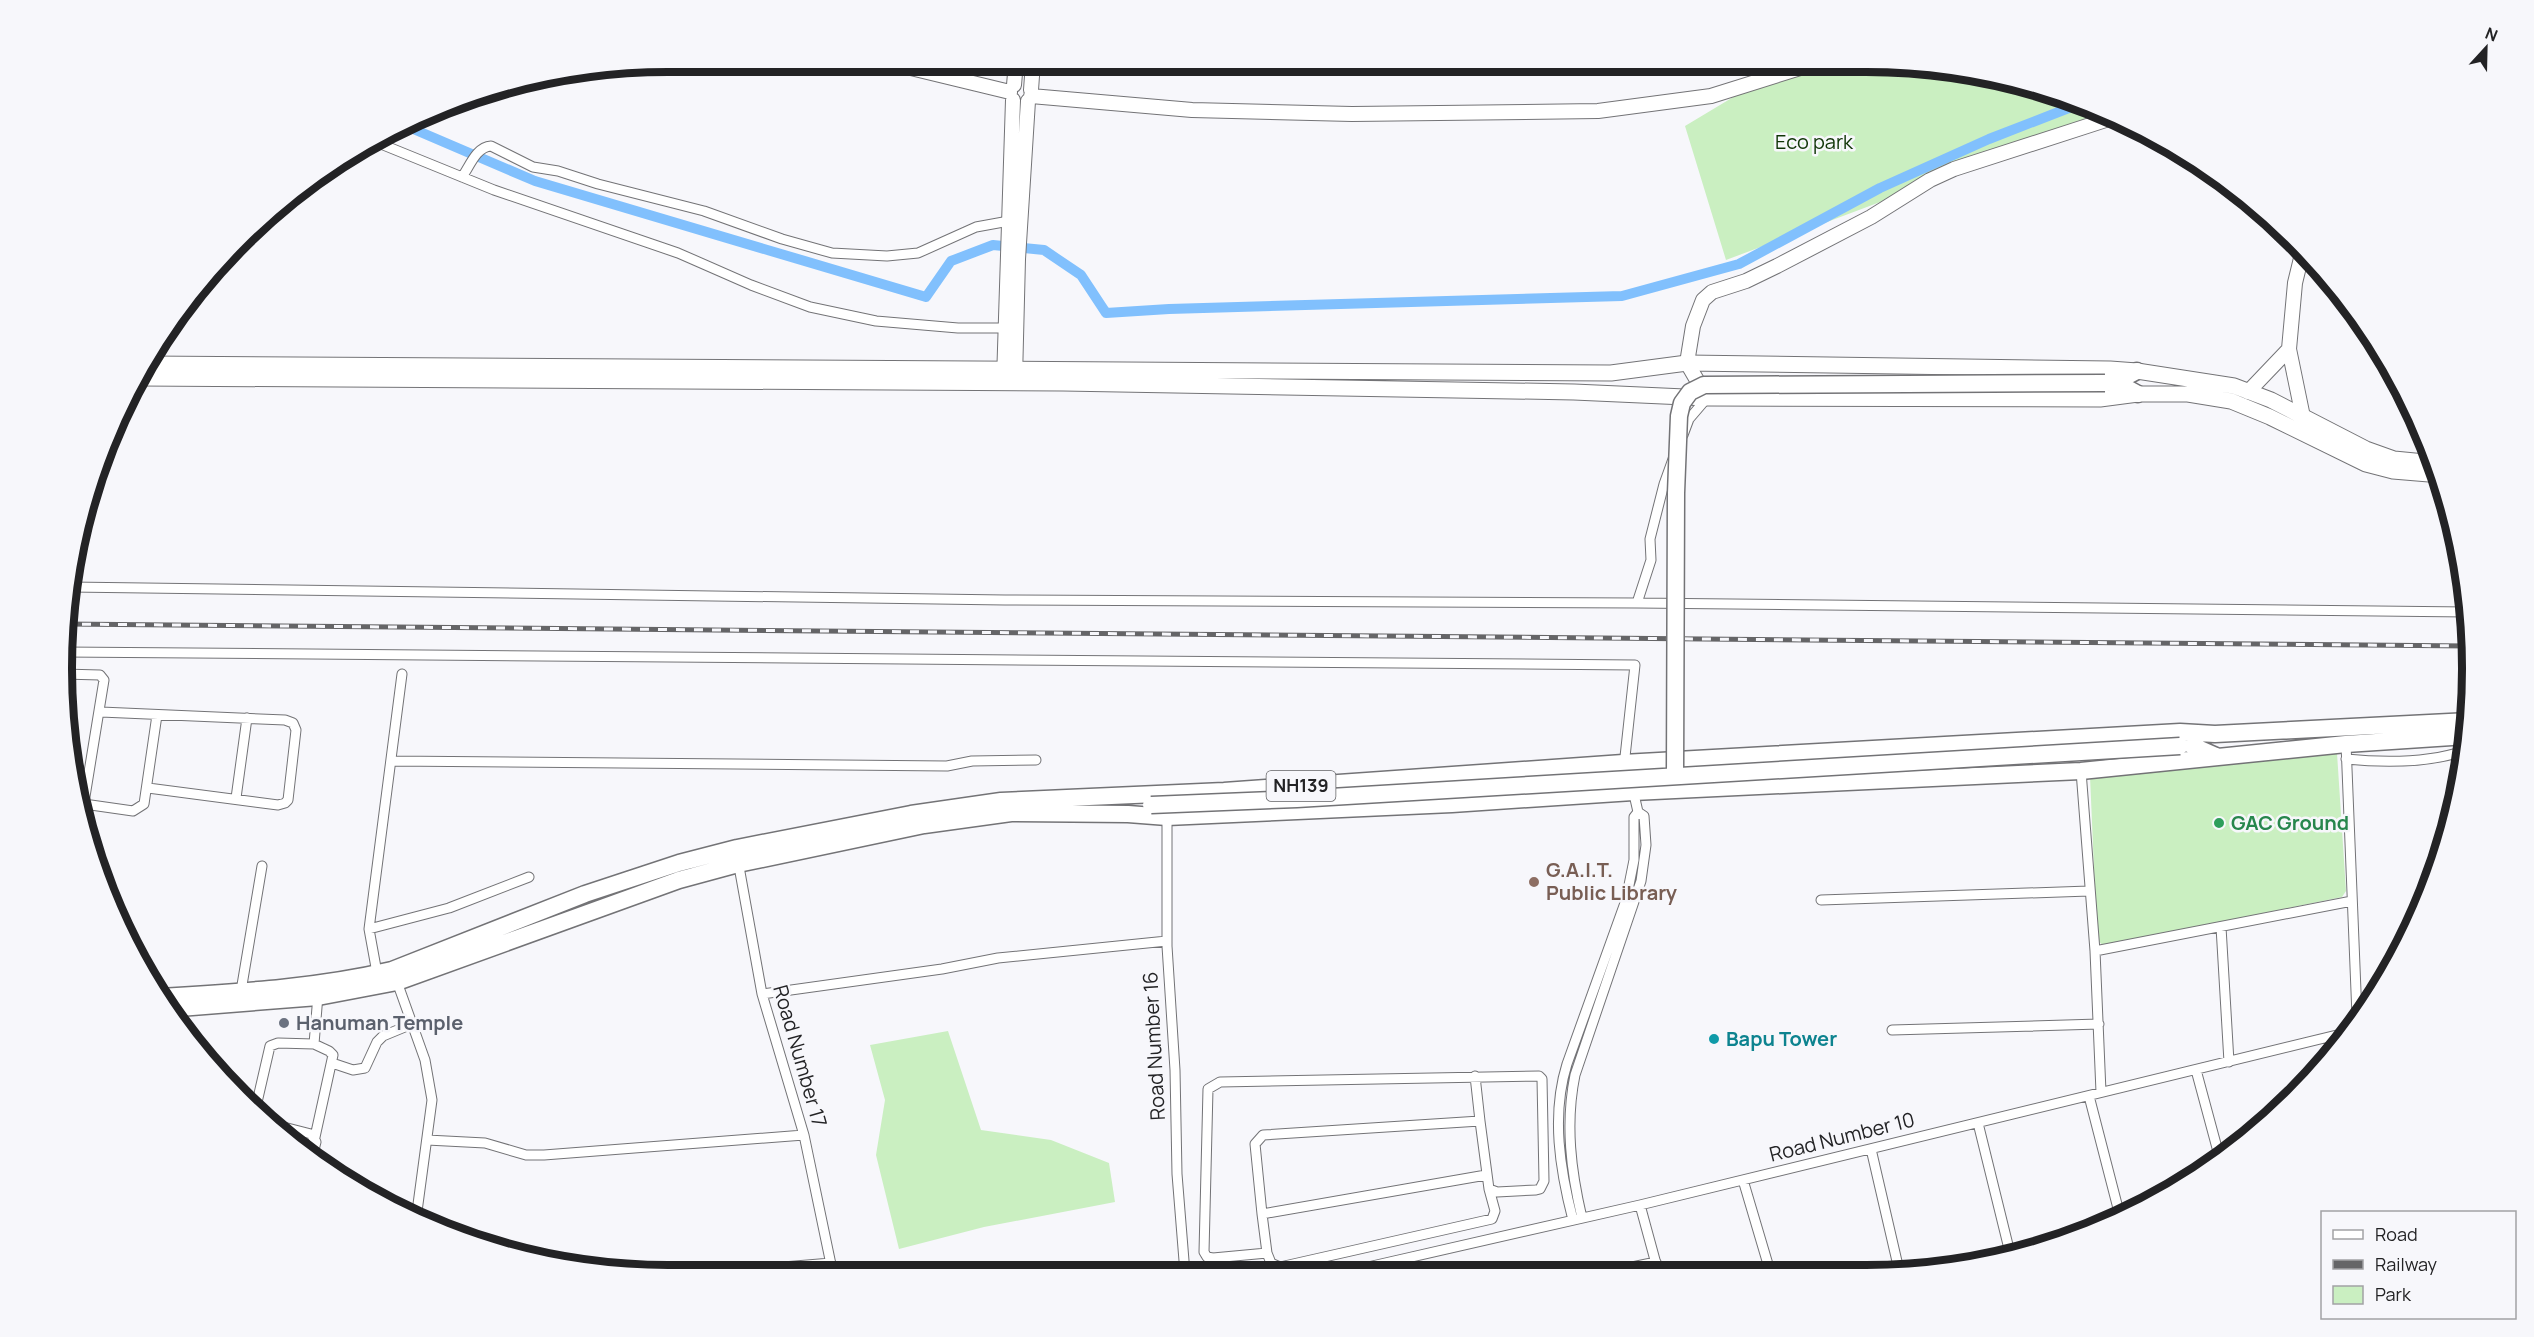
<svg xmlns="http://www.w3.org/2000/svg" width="2534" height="1337" viewBox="0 0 2534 1337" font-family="Manrope,sans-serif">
  <rect width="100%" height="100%" fill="#f7f7fb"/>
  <path fill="#caefc1" d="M1790,63h115l118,19 88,33 -385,145 -41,-134z
    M2337,753l9,138 -4,6 -239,49 -6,-7 -7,-163z
    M948,1031l33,99 70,10 58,23 6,39 -131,25 -85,22 -23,-94 9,-55 -15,-55z"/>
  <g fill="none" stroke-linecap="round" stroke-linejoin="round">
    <path stroke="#81c0fd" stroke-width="10" d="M404,125l131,56 391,116 25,-36 42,-16 51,5 37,25 25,38 63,-4 453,-13 117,-32 141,-76 109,-49 90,-35"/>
    <defs>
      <path id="street" d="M371,140l123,50 184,63 73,32 59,22 66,14 82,7h47
        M462,177c8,-11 14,-30 29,-31l42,21 25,4 40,13 106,27 78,28 50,14 55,3 31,-3 58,-26 33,-6
        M1683,435l6,-16 18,-21
        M70,587l935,13 632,3 14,-43 -1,-21 14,-55 9,-25
        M1637,603l831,9
        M63,652l1572,13 -11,101
        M63,674l37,1 4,5 -23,141
        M101,712l184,8 8,3 3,7 -8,70 -3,3 -7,2 -130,-17
        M2346,744l11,272
        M2346,759c39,4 81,4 118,-8
        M391,761l556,5 25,-5 64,-1
        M2081,771l14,180 6,141
        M236,798l11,-80
        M84,804l49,7 11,-7 13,-89
        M1167,817v129l8,124 2,104 8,99
        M738,861l24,133 42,141 29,139
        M1821,900l268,-9
        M2221,927l8,135
        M369,929l80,-21 80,-31
        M2095,951l257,-50
        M377,973l-8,-44 33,-255
        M396,979l29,81 7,40 -16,119
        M241,991l21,-125
        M762,994l180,-25 56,-11 169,-17
        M1892,1030l207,-6
        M2329,1037l4,15
        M314,1044l15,7 4,4 -18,82
        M332,1063l21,7 12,-2 12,-26 6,-6 29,-12
        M2196,1070l24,89
        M1475,1076l5,45
        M2089,1096l31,120
        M255,1111l15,-65 8,-3 36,1 4,-49
        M268,1123l43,11 5,8 -4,16
        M1978,1123l32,130
        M427,1140l58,3 41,12h18l260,-20
        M1871,1149l28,121
        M1743,1180l27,91
        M1640,1205l18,66
        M1262,1214l5,39 -54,5 -6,-1 -3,-5 4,-163 12,-7 319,-6 3,3 2,102 -4,8 -4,1 -39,2 -8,-3 -9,-68 -217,14 -8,9 7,70 224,-39
        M1582,1218c-11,-47 -17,-94 -7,-143l66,-194 5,-36 -2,-29 -6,-4 -5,-22
        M1573,1220c-13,-50 -22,-105 -6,-156l59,-164 8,-40v-43l4,-5
        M1267,1253l4,10 9,4 212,-48 3,-8 -6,-22
        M1613,1271l43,-9
        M1346,1272l294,-67 705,-172
        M698,1274l133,-11"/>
      <path id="secondary" d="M886,62l124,30
        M1014,85l2,-23
        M1031,90l2,-28
        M1031,96l161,14 160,4 246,-3 113,-15 105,-33
        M2303,250l-8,33 -6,66 14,68
        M1015,378l3,-119 10,-158
        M1004,380l9,-280
        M2248,392l41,-43
        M1705,394l-18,-31 6,-37 10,-26 9,-8 34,-11 31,-15 94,-49 59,-37 24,-11 161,-52"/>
      <path id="primary" d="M146,364l1465,9 76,-10 423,6 27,2 97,15 37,14 95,49 28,10 41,4
        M139,378l924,5 511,9 133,6 393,1 38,-5h50l43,7 39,16 96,47 27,7 48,4"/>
      <path id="highway" d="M2116,382l22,12
        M2105,383l11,-1 21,-11
        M2191,745l25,11
        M159,997c79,-5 156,-9 233,-27l193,-76 94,-31 58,-15 174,-34 90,-13 223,-10 399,-28 557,-31 35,2 254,-13
        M167,1009l151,-12 79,-15 282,-102 59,-16 186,-39 87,-12 117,1 39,3 285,-13 181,-12 448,-21 265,-27 121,-8"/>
    </defs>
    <use href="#street" stroke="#737376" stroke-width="11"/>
    <use href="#secondary" stroke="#737376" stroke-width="16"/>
    <use href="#primary" stroke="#737376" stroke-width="17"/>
    <use href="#highway" stroke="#737376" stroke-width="19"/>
    <use href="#street" stroke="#fff" stroke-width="9"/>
    <use href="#secondary" stroke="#fff" stroke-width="14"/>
    <use href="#primary" stroke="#fff" stroke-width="15"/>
    <use href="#highway" stroke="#fff" stroke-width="16"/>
    <defs>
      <path id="rail" d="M64,624l2405,22"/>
    </defs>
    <use href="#rail" stroke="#656567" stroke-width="5"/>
    <use href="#rail" stroke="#f7f7fb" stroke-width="3" stroke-dasharray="9" stroke-linecap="butt"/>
    <defs>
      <path id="highway-bridge" d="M1675,776l1,-283 3,-77 3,-13 8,-11 14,-7 401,-2
        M1151,805l146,-6 883,-53"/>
    </defs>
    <use href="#highway-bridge" stroke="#737376" stroke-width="19" stroke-linecap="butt"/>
    <use href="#highway-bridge" stroke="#fff" stroke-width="16"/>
  </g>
  <circle fill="#2e9e5b" stroke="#f7f7fb" stroke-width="2" cx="2219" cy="823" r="6"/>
  <circle fill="#8d6e63" stroke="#f7f7fb" stroke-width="2" cx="1534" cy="882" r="6"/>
  <circle fill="#6b7280" stroke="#f7f7fb" stroke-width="2" cx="284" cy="1023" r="6"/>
  <circle fill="#0f9aa8" stroke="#f7f7fb" stroke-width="2" cx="1714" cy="1039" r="6"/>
  <g text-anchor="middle" stroke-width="5" stroke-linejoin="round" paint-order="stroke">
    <rect fill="#f7f7fb" stroke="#636365" stroke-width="1.5" x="1266.5" y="771" width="69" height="30" rx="4.5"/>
    <g font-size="18" font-weight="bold" fill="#232325">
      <text x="1301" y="792">NH139</text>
    </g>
    <g font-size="20" fill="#103507" stroke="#f7f7fb">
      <text x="1814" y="149">Eco park</text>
    </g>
    <g font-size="20" font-weight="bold" fill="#27864d" stroke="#f7f7fb" text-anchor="start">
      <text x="2231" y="830">GAC Ground</text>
    </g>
    <g font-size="20" font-weight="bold" fill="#785e54" stroke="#f7f7fb" text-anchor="start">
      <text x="1546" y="877">G.A.I.T.<tspan x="1546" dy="23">Public Library</tspan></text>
    </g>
    <g font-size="20" font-weight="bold" fill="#5b616d" stroke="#f7f7fb" text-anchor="start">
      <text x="296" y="1030">Hanuman Temple</text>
    </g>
    <g font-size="20" font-weight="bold" fill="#0d838f" stroke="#f7f7fb" text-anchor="start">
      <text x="1726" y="1046">Bapu Tower</text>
    </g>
    <g font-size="20" fill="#232325" stroke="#f7f7fb">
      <text transform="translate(1154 1046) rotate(-93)" y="7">Road Number 16</text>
      <text transform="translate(800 1056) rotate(74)" y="7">Road Number 17</text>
      <text transform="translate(1842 1137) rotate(-14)" y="7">Road Number 10</text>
    </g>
  </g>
  <path d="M0 0H2534V1337H0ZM668 72H1866A596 596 0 0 1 2462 668V669A596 596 0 0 1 1866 1265H668A596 596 0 0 1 72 669V668A596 596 0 0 1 668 72Z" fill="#f7f7fb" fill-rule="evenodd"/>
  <path fill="none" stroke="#232325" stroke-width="8" d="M668 72H1866A596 596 0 0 1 2462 668V669A596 596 0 0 1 1866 1265H668A596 596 0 0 1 72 669V668A596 596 0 0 1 668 72Z"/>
  <rect x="2321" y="1211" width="195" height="108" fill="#f7f7fb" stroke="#a2a2a5" stroke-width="1.5"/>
  <rect x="2333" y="1230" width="30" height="9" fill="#ffffff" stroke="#a2a2a5" stroke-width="1.5"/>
  <text x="2375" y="1241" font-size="18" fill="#232325">Road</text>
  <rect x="2333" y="1260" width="30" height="9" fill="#656567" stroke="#a2a2a5" stroke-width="1.5"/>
  <text x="2375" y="1271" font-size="18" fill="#232325">Railway</text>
  <rect x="2333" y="1286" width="30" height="18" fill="#caefc1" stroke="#a2a2a5" stroke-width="1.5"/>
  <text x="2375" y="1301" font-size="18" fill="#232325">Park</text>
  <g transform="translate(2486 48) rotate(22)" stroke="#f7f7fb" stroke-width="4.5" paint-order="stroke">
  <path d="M0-4.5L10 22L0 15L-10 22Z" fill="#232325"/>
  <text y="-9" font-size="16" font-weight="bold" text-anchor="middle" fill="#232325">N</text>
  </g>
</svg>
